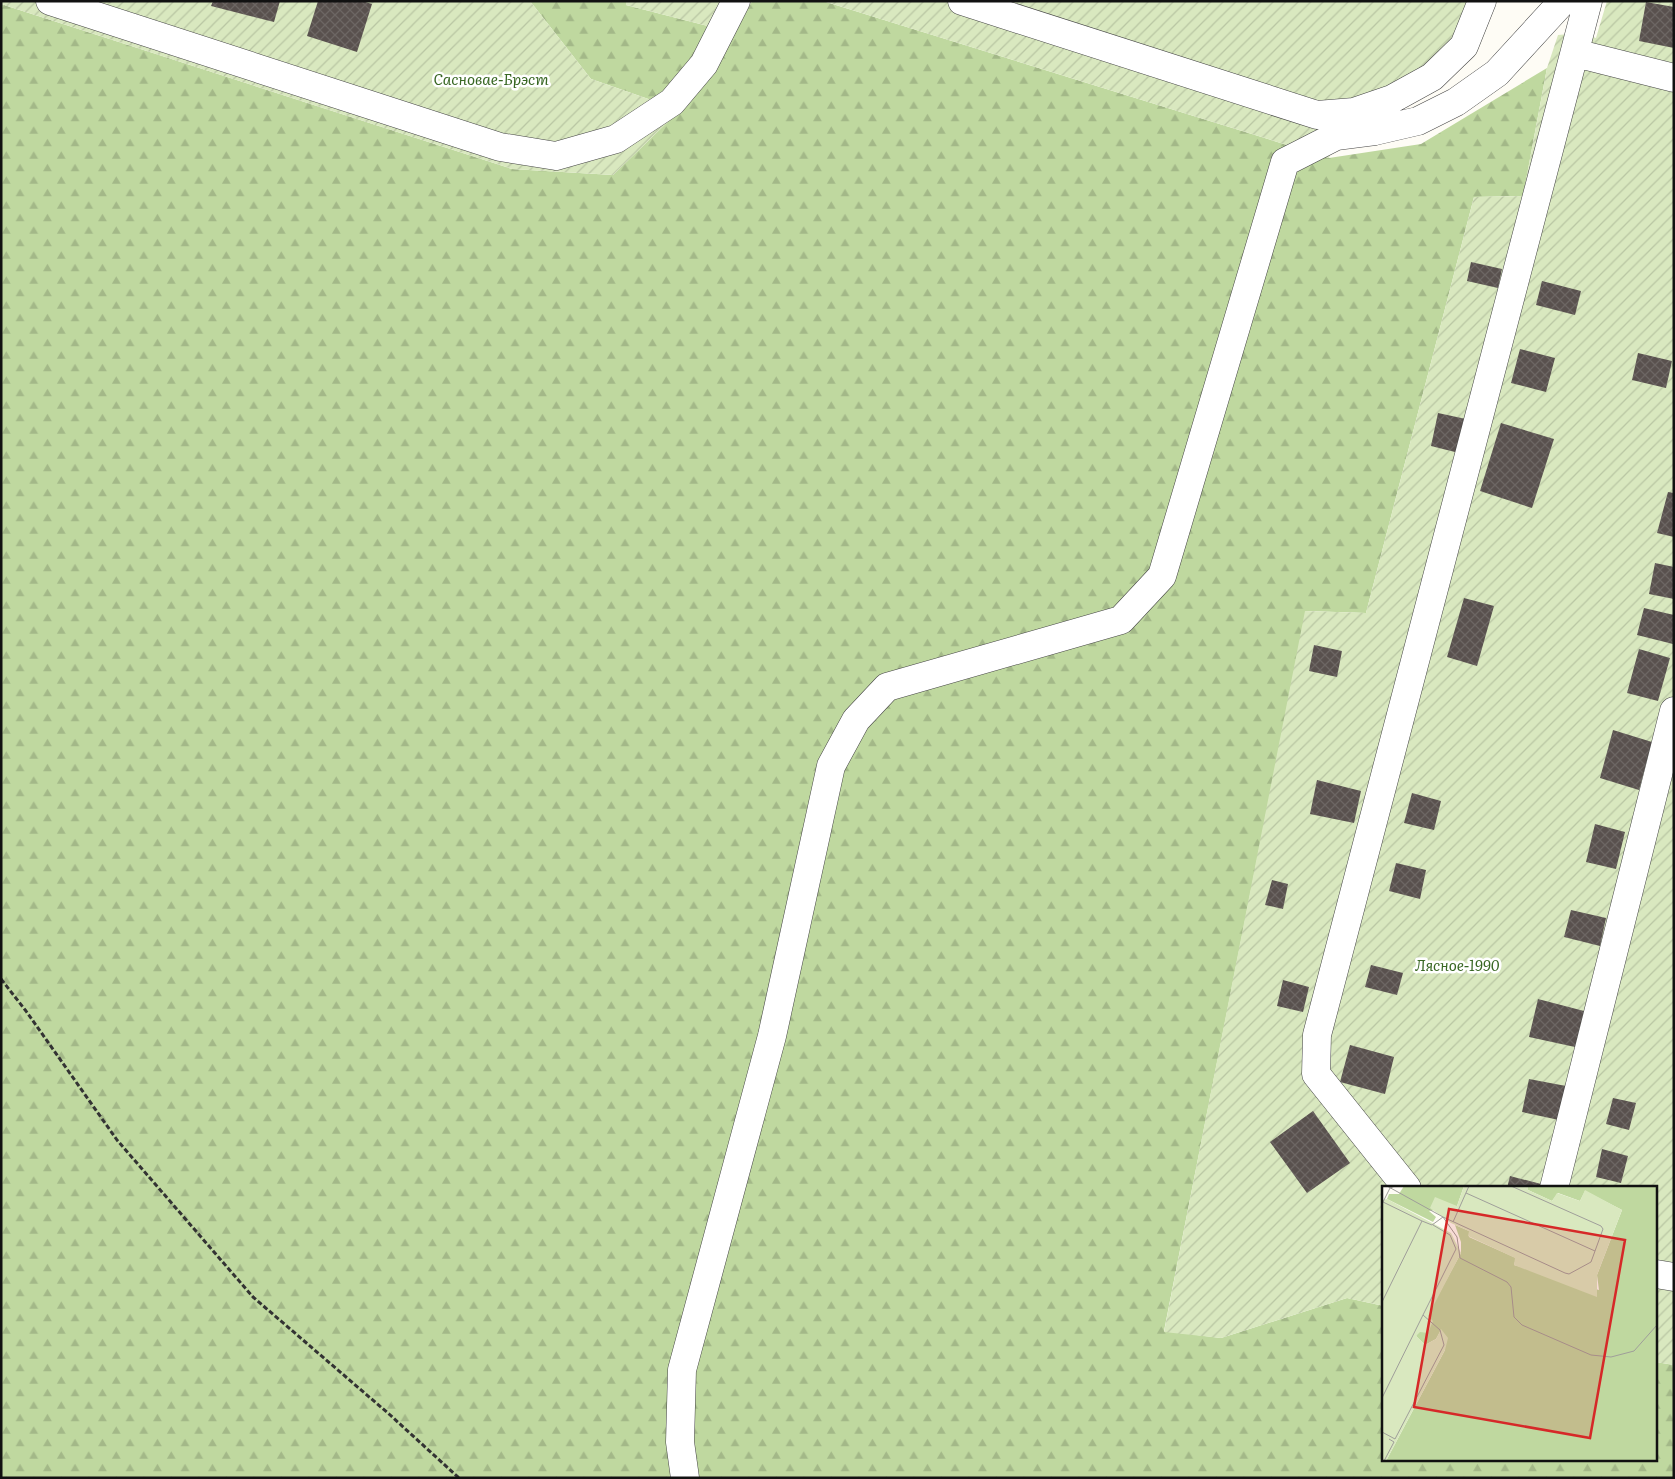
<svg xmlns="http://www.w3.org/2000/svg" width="1675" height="1479" viewBox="0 0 1675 1479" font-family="Literata,serif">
  <defs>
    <pattern id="forest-firs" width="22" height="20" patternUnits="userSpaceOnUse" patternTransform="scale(1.25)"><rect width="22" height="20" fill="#bfd89f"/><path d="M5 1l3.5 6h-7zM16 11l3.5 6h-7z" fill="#a3b888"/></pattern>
    <pattern id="garden-furrows" width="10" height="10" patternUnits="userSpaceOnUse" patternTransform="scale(1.25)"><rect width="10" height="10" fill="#d9e8bf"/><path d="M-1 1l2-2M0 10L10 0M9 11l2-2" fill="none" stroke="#b9c6a3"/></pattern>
    <pattern id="building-cross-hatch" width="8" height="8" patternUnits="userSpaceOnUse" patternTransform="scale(1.25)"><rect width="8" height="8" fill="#59514e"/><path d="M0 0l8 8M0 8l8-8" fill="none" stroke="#6c6663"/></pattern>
  </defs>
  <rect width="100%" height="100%" fill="#fefcf5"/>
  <path fill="url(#forest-firs)" d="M530,1h96v4l109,28 17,-32h71l506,157 92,-14 126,-76 -24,128 -49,1 -108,416 -60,-2 -142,720 57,7 126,-40 37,8v154h272v-98l18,3v113h-1673v-1474l511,165 101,6 67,-65 -89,-31z"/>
  <path fill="url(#garden-furrows)" d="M1,1h529l61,78 89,31 -67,65 -101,-6 -511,-165z
    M626,1h126l-17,32 -109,-28z
    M823,1h674l-21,53 -64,48 -67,-1 -16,57z
    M1607,1h67v1364l-18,-3v-174h-272v118l-37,-8 -126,40 -57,-6 141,-721 61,2 108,-416 49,-1 24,-128 11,-33 22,-2 16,5z"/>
  <path fill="url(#building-cross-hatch)" d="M213,1h67l-6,21 -63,-16z
    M318,1h44l10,3 -15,48 -50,-16z
    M1646,2l28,5v41l-35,-7z
    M1471,262l31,7 -4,19 -31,-7z
    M1542,281l39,10 -6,24 -39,-10z
    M1520,349l35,9 -9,34 -35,-9z
    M1638,353l34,8 -6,27 -34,-8z
    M1438,413l28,6 -7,34 -28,-7z
    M1501,423l53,16 -22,69 -52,-17z
    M1668,492l6,1v44l-17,-4z
    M1655,563l19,4v32l-25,-5z
    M1464,598l30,8 -17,60 -30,-9z
    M1644,608l30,7 -1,29 -36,-9z
    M1314,645l28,6 -5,26 -28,-6z
    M1639,649l31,9 -12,43 -31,-8z
    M1613,730l39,12 -13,48 -39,-12z
    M1317,780l44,11 -7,32 -44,-9z
    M1412,793l29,8 -7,29 -30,-7z
    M1595,824l30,8 -9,37 -30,-7z
    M1396,863l30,7 -6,29 -31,-8z
    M1272,880l16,4 -5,25 -18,-4z
    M1571,910l35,8 -6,28 -36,-9z
    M1371,965l32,8 -6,22 -32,-8z
    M1283,980l26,7 -6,25 -26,-6z
    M1538,999l46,12 -9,36 -46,-10z
    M1350,1045l44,12 -9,37 -45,-12z
    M1529,1079l37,7 -7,34 -37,-8z
    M1613,1098l23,5 -7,27 -23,-6z
    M1313,1111l37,52 -43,30 -37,-51z
    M1602,1149l26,7 -7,27 -25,-6z
    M1510,1176l31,8 -1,4h-33z"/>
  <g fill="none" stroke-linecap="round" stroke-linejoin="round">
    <defs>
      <path id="minor" d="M50,1l450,146 56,9 60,-17 56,-37 32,-38 32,-63
        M962,1l355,114 37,-3 38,-13 40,-22 32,-31 18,-45
        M1575,53l99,25
        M1407,1188l-91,-114 1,-39 271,-1034
        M1554,1188l120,-477
        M1656,1274l18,3
        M685,1478l-5,-36 2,-72 90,-334 59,-270 25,-46 31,-33 234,-67 41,-44 123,-414 51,-26 39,-5 43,-10 38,-19 41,-29 66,-72"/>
    </defs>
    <use href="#minor" stroke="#444" stroke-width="29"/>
    <path stroke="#333" stroke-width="3" stroke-dasharray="5 2.5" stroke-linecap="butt" d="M1,979l25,32 91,129 136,157 136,117 70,64"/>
    <use href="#minor" stroke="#fff" stroke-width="28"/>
  </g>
  <g text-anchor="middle" stroke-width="5" stroke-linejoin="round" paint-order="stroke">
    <g font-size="15" font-style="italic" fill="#386723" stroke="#fff">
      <text x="491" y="85">Сасновае-Брэст</text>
      <text x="1457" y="971">Лясное-1990</text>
    </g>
  </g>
  <g transform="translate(1382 1186)">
    <rect width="275" height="275" fill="#fefcf5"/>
    <path d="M22,0h60l-7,20 -28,5 7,6 -3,5 -46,-23 2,-5h10zM146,0h129v275h-271l59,-111 -4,-20 -5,9 -11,6 -9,-9 45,-83v-11l-6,-17 14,6v6l47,21 -2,7 85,25 -2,-15 25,-65 -37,-19 -5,10 -22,-8 -6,8 -24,-11z" fill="#bfd89f"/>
    <path d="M82,0h64v4l24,11 5,-8 23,8 5,-11 37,20 -25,65v22l-83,-32 1,-7 -47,-22 1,-5 -18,-8 -21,-15 5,-11 22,9zM5,13l64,34 10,20 -33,63 5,5 -5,12 -8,-1 -4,4 9,9 11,-6 5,-10 7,9 -3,12 -59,111h-4v-261z" fill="#d9e8bf"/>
    <path fill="none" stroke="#9f9e9a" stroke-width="1" d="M5,0l56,31 14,20 3,21 47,24 4,5 3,30 8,8 69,30 20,2 23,-6 23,-26M84,7l129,58M40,35l10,4 11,-8 122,56 4,1 22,-12 12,-33 -2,-3 -90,-40M71,36l16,-36M0,116l40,-81 -39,-19 7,-14 5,-2M0,212l41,-83M0,246l13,7 49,-94 -4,-15 -17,-15 33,-66 -6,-14 -17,-10M2,275l10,-19 -5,-3"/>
    <path fill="#d62828" fill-opacity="0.15" stroke="#d62828" stroke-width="2.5" d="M67,23l176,31 -35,198 -176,-31z"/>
    <rect width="275" height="275" fill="none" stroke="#111" stroke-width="2.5"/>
  </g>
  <rect width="1675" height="1479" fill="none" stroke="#111111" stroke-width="5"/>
</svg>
